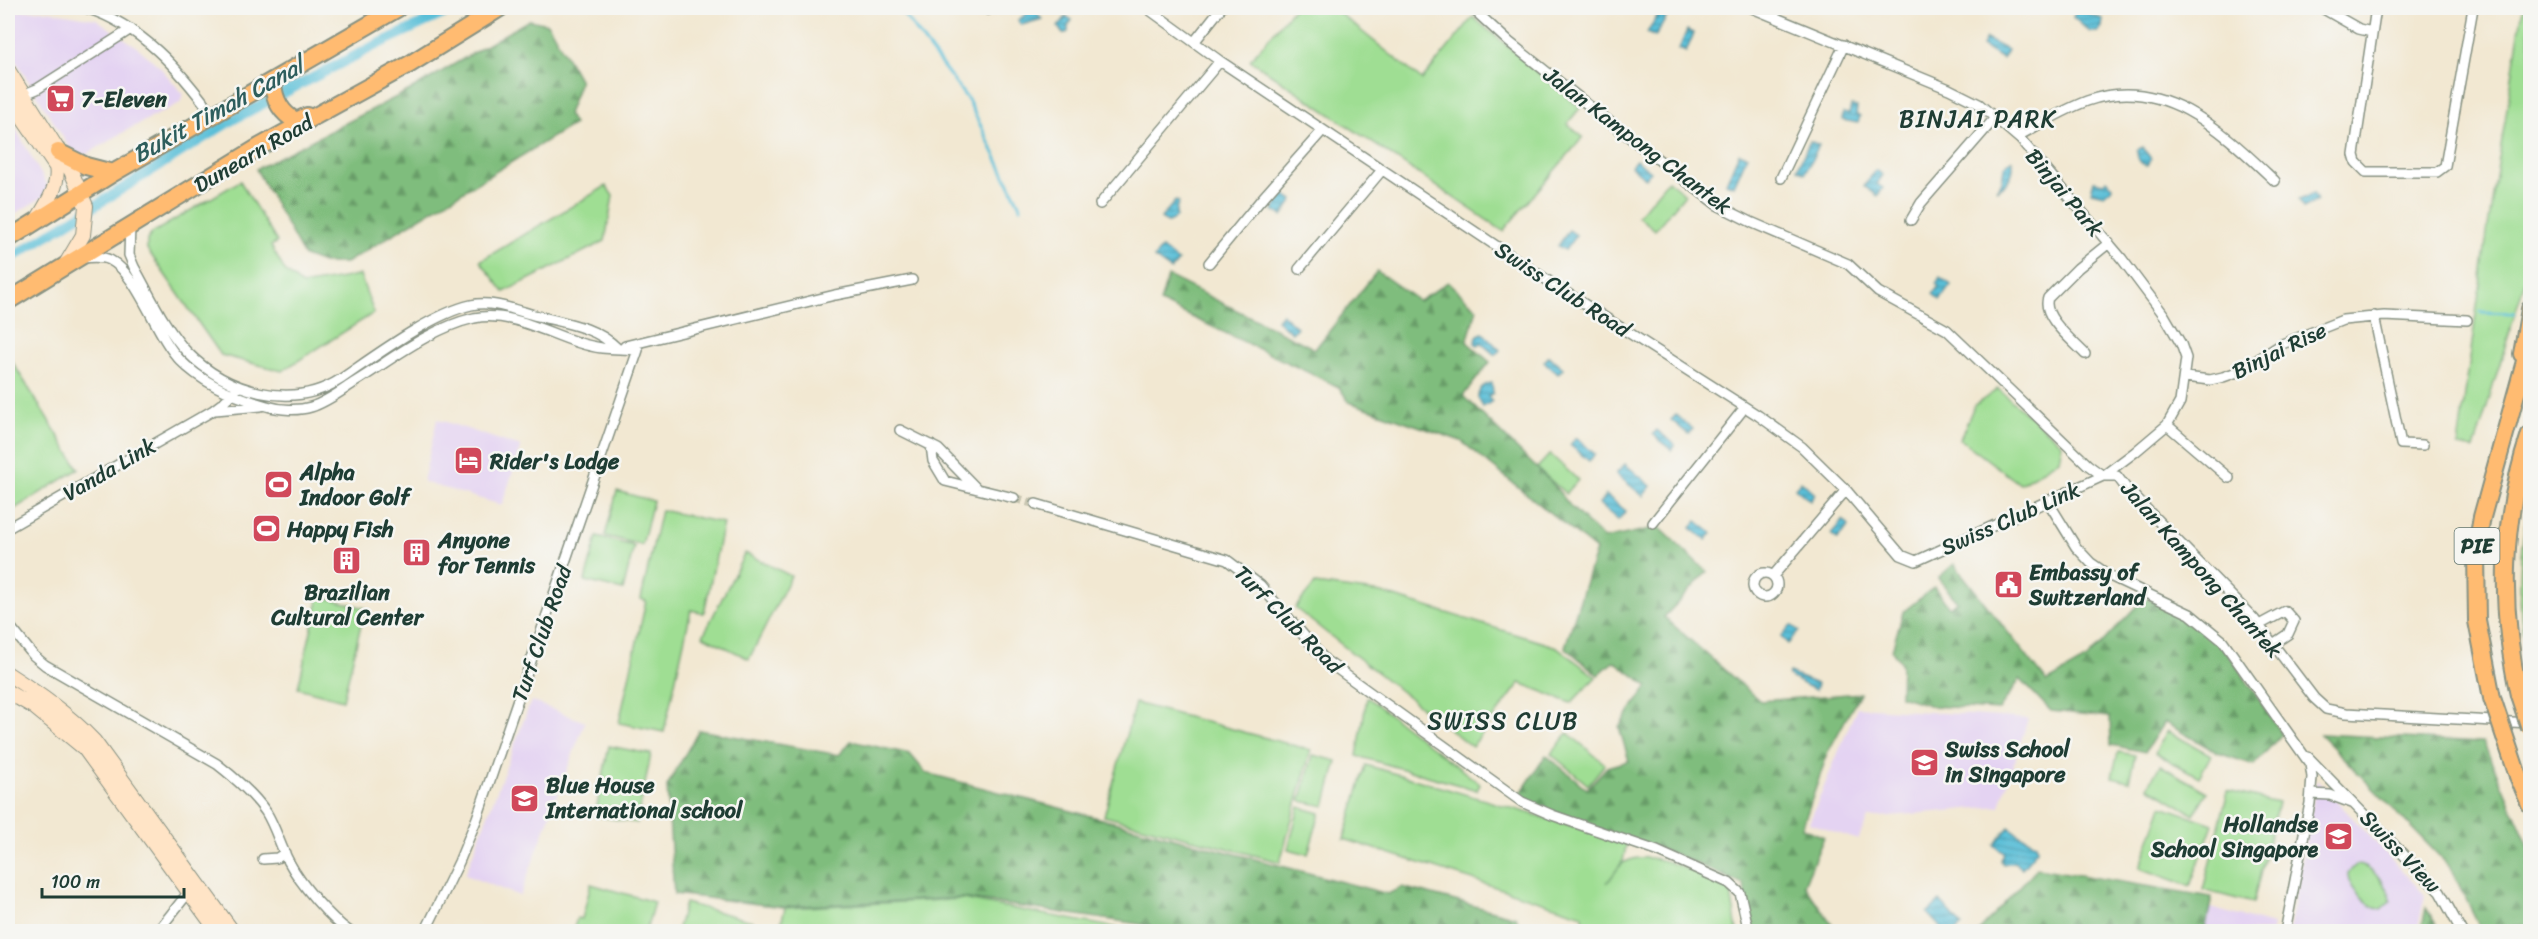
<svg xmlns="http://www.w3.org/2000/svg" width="2538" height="939" viewBox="0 0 2538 939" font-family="Sriracha,sans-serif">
  <defs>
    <pattern id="forest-firs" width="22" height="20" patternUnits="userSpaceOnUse" patternTransform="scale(1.5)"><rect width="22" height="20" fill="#7fbd7d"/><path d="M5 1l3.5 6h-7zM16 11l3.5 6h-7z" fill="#679b67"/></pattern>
    <pattern id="park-dots" width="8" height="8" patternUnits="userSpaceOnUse" patternTransform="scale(1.5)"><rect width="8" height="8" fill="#9fde93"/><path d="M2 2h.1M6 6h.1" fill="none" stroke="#88bf7f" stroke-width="1.8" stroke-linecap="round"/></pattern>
    <pattern id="water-rules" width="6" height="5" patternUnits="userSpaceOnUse" patternTransform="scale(1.5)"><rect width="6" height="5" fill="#5abfd8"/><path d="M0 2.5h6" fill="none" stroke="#4a9cb0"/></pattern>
  </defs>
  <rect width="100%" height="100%" fill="#f6f6f2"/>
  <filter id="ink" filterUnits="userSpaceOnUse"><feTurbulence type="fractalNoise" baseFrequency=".0167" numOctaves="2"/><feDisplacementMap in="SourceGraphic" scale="12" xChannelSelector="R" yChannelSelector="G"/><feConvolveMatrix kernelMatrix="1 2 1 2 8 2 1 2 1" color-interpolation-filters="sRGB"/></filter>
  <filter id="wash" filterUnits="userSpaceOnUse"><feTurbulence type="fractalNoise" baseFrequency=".008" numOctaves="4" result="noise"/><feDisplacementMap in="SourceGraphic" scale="24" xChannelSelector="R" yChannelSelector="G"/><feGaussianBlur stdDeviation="1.35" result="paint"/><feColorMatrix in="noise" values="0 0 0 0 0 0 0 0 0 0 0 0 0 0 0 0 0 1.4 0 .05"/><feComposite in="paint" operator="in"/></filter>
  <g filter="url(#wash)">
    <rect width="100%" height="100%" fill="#f2e8d2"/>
    <path fill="#e4d3f2" d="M41,10l55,9 41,28 22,19 24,28 -3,9 -51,26 -52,31 -69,-112v-36z
      M8,115l43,77 -43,26z
      M437,419l84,28 -19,58 -79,-23z
      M531,701l54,21 -65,174 -55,-21z
      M1857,707l171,12 -28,87 -132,12 -10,22 -49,-17z
      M2317,780l108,115 -8,36 -128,1z
      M2210,908l63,17 -1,6 -67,1z"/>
    <path fill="#9fde93" stroke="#5f8e64" stroke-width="1.5" d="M1294,8h39l89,72 51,-63 107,91 -13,16 16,13 -80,94 -253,-171z
      M2523,8h7v257l-56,184 -16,-3 29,-213z
      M1668,180l17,14 -30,36 -17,-14z
      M240,181l37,61 -6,4 14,25 17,14 58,-10 14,38 -92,58 -61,-16 -74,-106v-9l5,-7z
      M606,186l7,10 -8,45 -101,51 -24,-31z
      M8,355l71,114 -71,44z
      M1998,389l64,55 -3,16 -39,24 -60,-45 14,-33z
      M1550,454l28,26 -12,14 -29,-26z
      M617,491l36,10 -11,44 -37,-9z
      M661,510l62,13 -19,90 -13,-3 -27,122 -45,-9 27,-122 -5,-2z
      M597,537l37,9 -11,44 -38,-9z
      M745,553l46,23 -42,83 -46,-23z
      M1315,584l67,9 175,54 39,30 -25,26 -51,-20 -48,64 -177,-139z
      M319,596l46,12 -22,92 -45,-12z
      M1367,697l113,87 -3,6 -120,-34z
      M1135,703l176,47 -31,112 -176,-46z
      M2167,731l44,24 -12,22 -44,-24z
      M1568,733l37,31 -17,21 -37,-31z
      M609,746l42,8 -14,69 -42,-7z
      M2118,752l17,3 -6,26 -17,-4z
      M1313,755l24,6 -12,45 -25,-5z
      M1366,765l261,77 -4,19 -16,22c5,-5 11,-18 18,-21 30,-16 78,16 106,29l6,40h-153l-1,-16 -239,-76z
      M2160,765l47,27 -13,22 -46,-27z
      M2228,791l50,12 -25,100 -50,-13z
      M2162,806l51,18 -23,62 -50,-18z
      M1299,807l21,6 -12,41 -20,-5z
      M2356,865c14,-1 35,22 35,36l-10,9c-13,-3 -34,-23 -33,-37z
      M591,884l63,18 -8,29h-73l4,-13 5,1z
      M962,899l166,31 -349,1 6,-23z
      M685,903l67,18 -3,10h-72z"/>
    <path fill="url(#forest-firs)" stroke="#4f7d58" stroke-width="1.5" d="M529,20l19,4 32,57 -12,33 6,10 -228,139h-23l-19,-7 -48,-87 158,-81z
      M1377,271l42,30 29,-19 29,27 -10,33 23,20 -27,34 89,87 19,24 33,32 55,-12 48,45 -43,45 96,84 100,-8 -32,59 -26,76 22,9 -20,48 33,46h-85l-8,-46 -69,-31 -76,-24 -46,-18 -34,-16 27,-41 41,34 20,-22 22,-6 -10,-34 29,-41 -34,-25 -16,14 -33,-28 31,-97 -135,-109 -112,-39 -10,-15 -179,-85 8,-26 147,73z
      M1954,564l93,118 40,-23 58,-62 49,24 32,29 56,84 -28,31 -36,-12 -54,-31 -19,30 -34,-7 -1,-28 -59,-6 -31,-32 -21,31 -67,-4 -32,-10 1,-33 -9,-13 11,-38 31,-25 15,20 8,-6 -19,-23z
      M699,730l140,25 12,-14 59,13 16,19 462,121 14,-7 114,30 6,14 -352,1 -31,-8 -177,-26 -179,9 -109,-13 -7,-108z
      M2320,734l163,8 47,107v82h-3l-4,-6 -41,6 -32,-64z
      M2037,868l175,29 -7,34h-226z
      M2426,908l14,23h-19z"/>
    <path fill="url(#park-dots)" stroke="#5f8e64" stroke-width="1.5" d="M2530,506v168c-12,-45 -14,-124 0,-168z"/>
    <path fill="url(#water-rules)" stroke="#3c7e86" stroke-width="1.5" d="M1662,8h10l-17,29 -8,-4z
      M1034,9l8,10 -21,6 -3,-5z
      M2077,10l26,9 -1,8 -4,5h-8l-17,-15z
      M1066,17l6,3 -4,6v6l-5,2 -5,-7z
      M1687,30l7,3 -8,19 -7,-3z
      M1986,39l21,11 -5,9 -20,-13z
      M1851,106l6,1 -1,8 4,1 -2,7 -16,-3 1,-7 6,1z
      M1810,141l9,4 -14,28 -8,-4z
      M2143,147l8,12 -3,6c-8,0 -11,-7 -11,-15z
      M1739,153l8,3 -13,30 -8,-3z
      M1636,160l15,12 -6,6 -14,-12z
      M2012,160c4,14 -4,23 -16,30l6,-9 2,-14z
      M1876,170l7,5 -6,9 6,4 -5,8 -14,-10z
      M2107,180l6,7 -9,8 -13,-3 3,-11 9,2z
      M2313,193l4,8 -14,7 -4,-8z
      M1284,194l9,6 -11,16 -9,-6z
      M1175,201l4,1 -3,8v7l-8,6 -7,-5z
      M1569,230l7,5 -11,15 -7,-4z
      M1162,248l16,13 -7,9 -17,-12z
      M1940,277l11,8 -11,15 -7,-6 6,-8 -3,-2z
      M1282,314l15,13 -5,6 -15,-13z
      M1483,333l17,17 -5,5 -14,-12 -3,2 -3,-2 3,-8z
      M1549,356l14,12 -5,6 -14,-12z
      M1492,383l1,10 -5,3 4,6 -9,5 -5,-9c0,-8 5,-14 14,-15z
      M1676,415l17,14 -5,5 -17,-14z
      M1657,430l18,15 -4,5 -18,-16z
      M1576,438l19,16 -6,7 -19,-16z
      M1625,464l26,22 -8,10 -27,-22z
      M1801,481l14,13 -5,7 -15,-13z
      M1606,495l20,16 -8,9 -19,-16z
      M1843,520l6,6 -12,13 -6,-5z
      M1697,521l15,12 -6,7 -15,-12z
      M1791,625l8,6 -11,13 -7,-7z
      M1789,673l28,11 -2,6 -27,-14z
      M2009,827l10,8 17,8 1,7 -15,18 -8,-6 -11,2 -2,-4 3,-7 -10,-8z
      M1940,901l22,25 -6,5h-12l-17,-18z"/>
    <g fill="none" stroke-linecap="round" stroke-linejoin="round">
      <path stroke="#5abfd8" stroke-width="3" d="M899,8l69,92 53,108
        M2481,312l33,1"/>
      <path stroke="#5abfd8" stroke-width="10" d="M8,260l226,-141 138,-72 84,-39"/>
    </g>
  </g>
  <g filter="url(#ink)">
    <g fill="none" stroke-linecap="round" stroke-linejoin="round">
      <path stroke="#c8c6b2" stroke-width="9" stroke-dasharray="9 4.5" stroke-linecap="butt" d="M1014,498l22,6"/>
      <defs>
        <path id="street" d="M86,8c55,17 94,62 127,107
          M988,8v2
          M1147,8l73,53 103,69 236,158 200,128 43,31 44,43 55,65 15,6 187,-85 32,-24 32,-27 13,-23 6,-44 -5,-14 -17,-29 -42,-56 -101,-119 -42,-36 -30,-15 -197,-81
          M1472,8l37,34 88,70 120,93 36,18 95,41 30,28 69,38 141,135 15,11h14l9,12 128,131 60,79 12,11 20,4 184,10
          M2322,8l37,21 13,3
          M2376,8l-22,147 2,7 10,10h71l8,-6 28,-158
          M1195,41l26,-33
          M20,96l17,-7 94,-60
          M2018,136c22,-12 45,-26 69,-35 78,-28 137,32 188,80
          M1781,178l63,-133
          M1100,204l120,-143
          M1911,220l10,-17 74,-85
          M130,226l-1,29 5,12c16,28 31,62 53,85 39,40 105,59 154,27 34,-23 90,-65 130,-74 23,-5 45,6 67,11 28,7 58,11 79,32
          M83,258c9,-1 19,-2 27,2 28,14 46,76 70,100 23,24 55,37 87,46 13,4 31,5 44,1 16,-5 30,-16 44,-25 37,-23 76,-54 119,-64 44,-9 86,25 128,30 11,1 24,1 36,2l-161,468 -18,44 -34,70
          M1209,263l51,-62 63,-71
          M1299,269l83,-99
          M2374,316l27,128 22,1
          M625,346l210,-51 77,-15
          M2085,354c-12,-13 -44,-38 -37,-56l30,-30 31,-25
          M2185,377l25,3 13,-3 17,-6 42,-27 61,-24 41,-4 83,4
          M215,410l46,-4
          M2167,425l62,53
          M900,430l38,19 38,39
          M931,445l2,16 12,20 69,17
          M2047,500l29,47 15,16 19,13 80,38 33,27 87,123 2,13 -2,26 -25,129
          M1036,504l191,56 33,25 65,75 197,142 30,13 105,36 72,32 11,10 9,39
          M1653,523l92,-116
          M8,528l204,-117 12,-9 12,-12
          M1753 585a12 12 0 1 1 24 0a12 12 0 1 1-24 0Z
          M1773,576l73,-86
          M8,624l25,31 12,10 172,99c18,14 36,29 49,48 10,16 14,34 23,50 12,23 40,55 61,70
          M2259,625l26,-14 9,10 -6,13 -15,10
          M2308,757l132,135 22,40
          M2311,794l19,1 22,8
          M263,859l14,-1 8,-5
          M157,932l35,-44"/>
        <path id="secondary" d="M8,70l63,101 15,35 -3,29 -19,32
          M8,97l48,70c4,18 -10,38 -19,53
          M8,674c31,20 60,40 86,67l139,191
          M8,692l26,15 50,41 134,184"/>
        <path id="highway" d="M279,78l-6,5c1,16 8,30 23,38l11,-5
          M58,152l28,14 27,7
          M8,239l105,-66 285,-165
          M8,301l251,-154 151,-83 90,-56
          M2522,354l8,-45
          M2519,695c-20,-91 -18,-173 11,-261
          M2492,698l-15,-77 -1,-69 6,-35 48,-174
          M2518,776l12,28"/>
      </defs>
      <use href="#street" stroke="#889283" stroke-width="12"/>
      <use href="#secondary" stroke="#889283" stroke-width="16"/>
      <use href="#highway" stroke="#889283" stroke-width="20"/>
      <use href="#street" stroke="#fff" stroke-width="9"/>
      <use href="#secondary" stroke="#ffe4c6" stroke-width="14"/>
      <use href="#highway" stroke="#ffbb71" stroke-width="16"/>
      <defs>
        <path id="highway-bridge" d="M2519,695l11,33
          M2492,698l26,78"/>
      </defs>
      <use href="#highway-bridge" stroke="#889283" stroke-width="20" stroke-linecap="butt"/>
      <use href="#highway-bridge" stroke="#ffbb71" stroke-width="16"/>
    </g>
  </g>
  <defs>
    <symbol id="supermarket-square" viewBox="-11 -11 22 22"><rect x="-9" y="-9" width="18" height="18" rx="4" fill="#d1495b" stroke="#f6f6f2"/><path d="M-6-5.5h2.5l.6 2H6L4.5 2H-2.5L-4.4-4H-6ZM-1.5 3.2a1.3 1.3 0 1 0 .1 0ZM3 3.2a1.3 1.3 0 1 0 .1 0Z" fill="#fff"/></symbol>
    <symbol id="hotel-square" viewBox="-11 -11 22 22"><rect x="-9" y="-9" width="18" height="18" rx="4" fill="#d1495b" stroke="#f6f6f2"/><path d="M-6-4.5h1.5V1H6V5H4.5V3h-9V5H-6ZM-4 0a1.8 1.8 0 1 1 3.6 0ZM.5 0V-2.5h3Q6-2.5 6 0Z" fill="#fff"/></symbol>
    <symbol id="stadium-square" viewBox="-11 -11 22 22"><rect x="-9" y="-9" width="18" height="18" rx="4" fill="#d1495b" stroke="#f6f6f2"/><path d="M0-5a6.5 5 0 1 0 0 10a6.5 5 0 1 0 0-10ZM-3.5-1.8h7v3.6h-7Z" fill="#fff"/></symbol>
    <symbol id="building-square" viewBox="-11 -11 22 22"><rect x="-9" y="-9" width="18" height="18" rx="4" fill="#d1495b" stroke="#f6f6f2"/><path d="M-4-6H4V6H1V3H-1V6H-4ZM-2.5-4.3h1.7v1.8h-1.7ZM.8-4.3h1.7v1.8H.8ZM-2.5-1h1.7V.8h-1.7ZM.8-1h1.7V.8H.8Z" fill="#fff"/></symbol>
    <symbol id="civic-square" viewBox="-11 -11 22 22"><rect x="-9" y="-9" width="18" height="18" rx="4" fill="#d1495b" stroke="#f6f6f2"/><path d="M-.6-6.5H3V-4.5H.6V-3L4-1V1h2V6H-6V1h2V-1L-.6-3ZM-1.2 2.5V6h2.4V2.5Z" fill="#fff"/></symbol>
    <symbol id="school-square" viewBox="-11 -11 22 22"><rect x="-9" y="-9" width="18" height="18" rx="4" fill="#d1495b" stroke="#f6f6f2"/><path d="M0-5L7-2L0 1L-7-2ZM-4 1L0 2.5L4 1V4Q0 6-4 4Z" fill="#fff"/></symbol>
  </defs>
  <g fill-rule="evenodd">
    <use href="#supermarket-square" x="44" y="82" width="33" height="33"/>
    <use href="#hotel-square" x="452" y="444" width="33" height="33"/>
    <use href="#stadium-square" x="262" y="468" width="33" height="33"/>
    <use href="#stadium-square" x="250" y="512" width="33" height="33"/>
    <use href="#building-square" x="400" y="536" width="33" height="33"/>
    <use href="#building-square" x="330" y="544" width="33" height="33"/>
    <use href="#civic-square" x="1992" y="568" width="33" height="33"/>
    <use href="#school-square" x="1908" y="746" width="33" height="33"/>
    <use href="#school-square" x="508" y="782" width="33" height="33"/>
    <use href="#school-square" x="2322" y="820" width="33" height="33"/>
  </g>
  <g text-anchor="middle" stroke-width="5" stroke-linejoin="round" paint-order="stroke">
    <rect fill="#f6f6f2" stroke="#60746d" stroke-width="1.5" x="2454.5" y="528" width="45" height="36" rx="4.5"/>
    <g font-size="21" font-weight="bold" fill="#1f3d34">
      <text x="2477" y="553">PIE</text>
    </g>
    <g font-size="22" font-weight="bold" fill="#1f3d34" stroke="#f6f6f2" text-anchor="start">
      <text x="81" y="107">7-Eleven</text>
      <text x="490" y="469">Rider's Lodge</text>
      <text x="300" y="480">Alpha<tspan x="300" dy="25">Indoor Golf</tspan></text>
      <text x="287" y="537">Happy Fish</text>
      <text x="438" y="548">Anyone<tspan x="438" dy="25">for Tennis</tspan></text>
      <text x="2029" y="580">Embassy of<tspan x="2029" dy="25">Switzerland</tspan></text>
      <text x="347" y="600" text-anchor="middle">Brazilian<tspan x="347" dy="25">Cultural Center</tspan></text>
      <text x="1945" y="757">Swiss School<tspan x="1945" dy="25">in Singapore</tspan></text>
      <text x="546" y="793">Blue House<tspan x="546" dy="25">International school</tspan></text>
      <text x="2318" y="832" text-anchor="end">Hollandse<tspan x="2318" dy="25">School Singapore</tspan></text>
    </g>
    <g font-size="22" fill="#1f3d34" stroke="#f6f6f2">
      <text transform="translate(1638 140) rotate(37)" y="8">Jalan Kampong Chantek</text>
      <text transform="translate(253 153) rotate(-30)" y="8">Dunearn Road</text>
      <text transform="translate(2065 192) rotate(50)" y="8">Binjai Park</text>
      <text transform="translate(1563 289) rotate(33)" y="8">Swiss Club Road</text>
      <text transform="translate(2279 350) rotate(-26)" y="8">Binjai Rise</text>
      <text transform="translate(109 469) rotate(-30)" y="8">Vanda Link</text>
      <text transform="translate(2010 518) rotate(-24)" y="8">Swiss Club Link</text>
      <text transform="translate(2202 569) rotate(48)" y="8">Jalan Kampong Chantek</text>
      <text transform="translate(1289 619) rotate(45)" y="8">Turf Club Road</text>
      <text transform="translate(541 633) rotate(-71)" y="8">Turf Club Road</text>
      <text transform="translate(2401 851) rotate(46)" y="8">Swiss View</text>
    </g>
    <g font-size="24" font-style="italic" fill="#2e5e5d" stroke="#f6f6f2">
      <text transform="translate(218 110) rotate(-29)" y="8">Bukit Timah Canal</text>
    </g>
    <g font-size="24" letter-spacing="1.5" fill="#1f3d34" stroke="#f6f6f2">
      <text x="1978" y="127">BINJAI PARK</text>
      <text x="1503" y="729">SWISS CLUB</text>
    </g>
  </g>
  <rect width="2538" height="939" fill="none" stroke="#f6f6f2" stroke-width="30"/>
  <path d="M42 888v9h142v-9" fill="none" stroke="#1f3d34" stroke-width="3"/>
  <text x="51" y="888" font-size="18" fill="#1f3d34" stroke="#f6f6f2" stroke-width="4.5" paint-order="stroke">100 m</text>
</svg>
